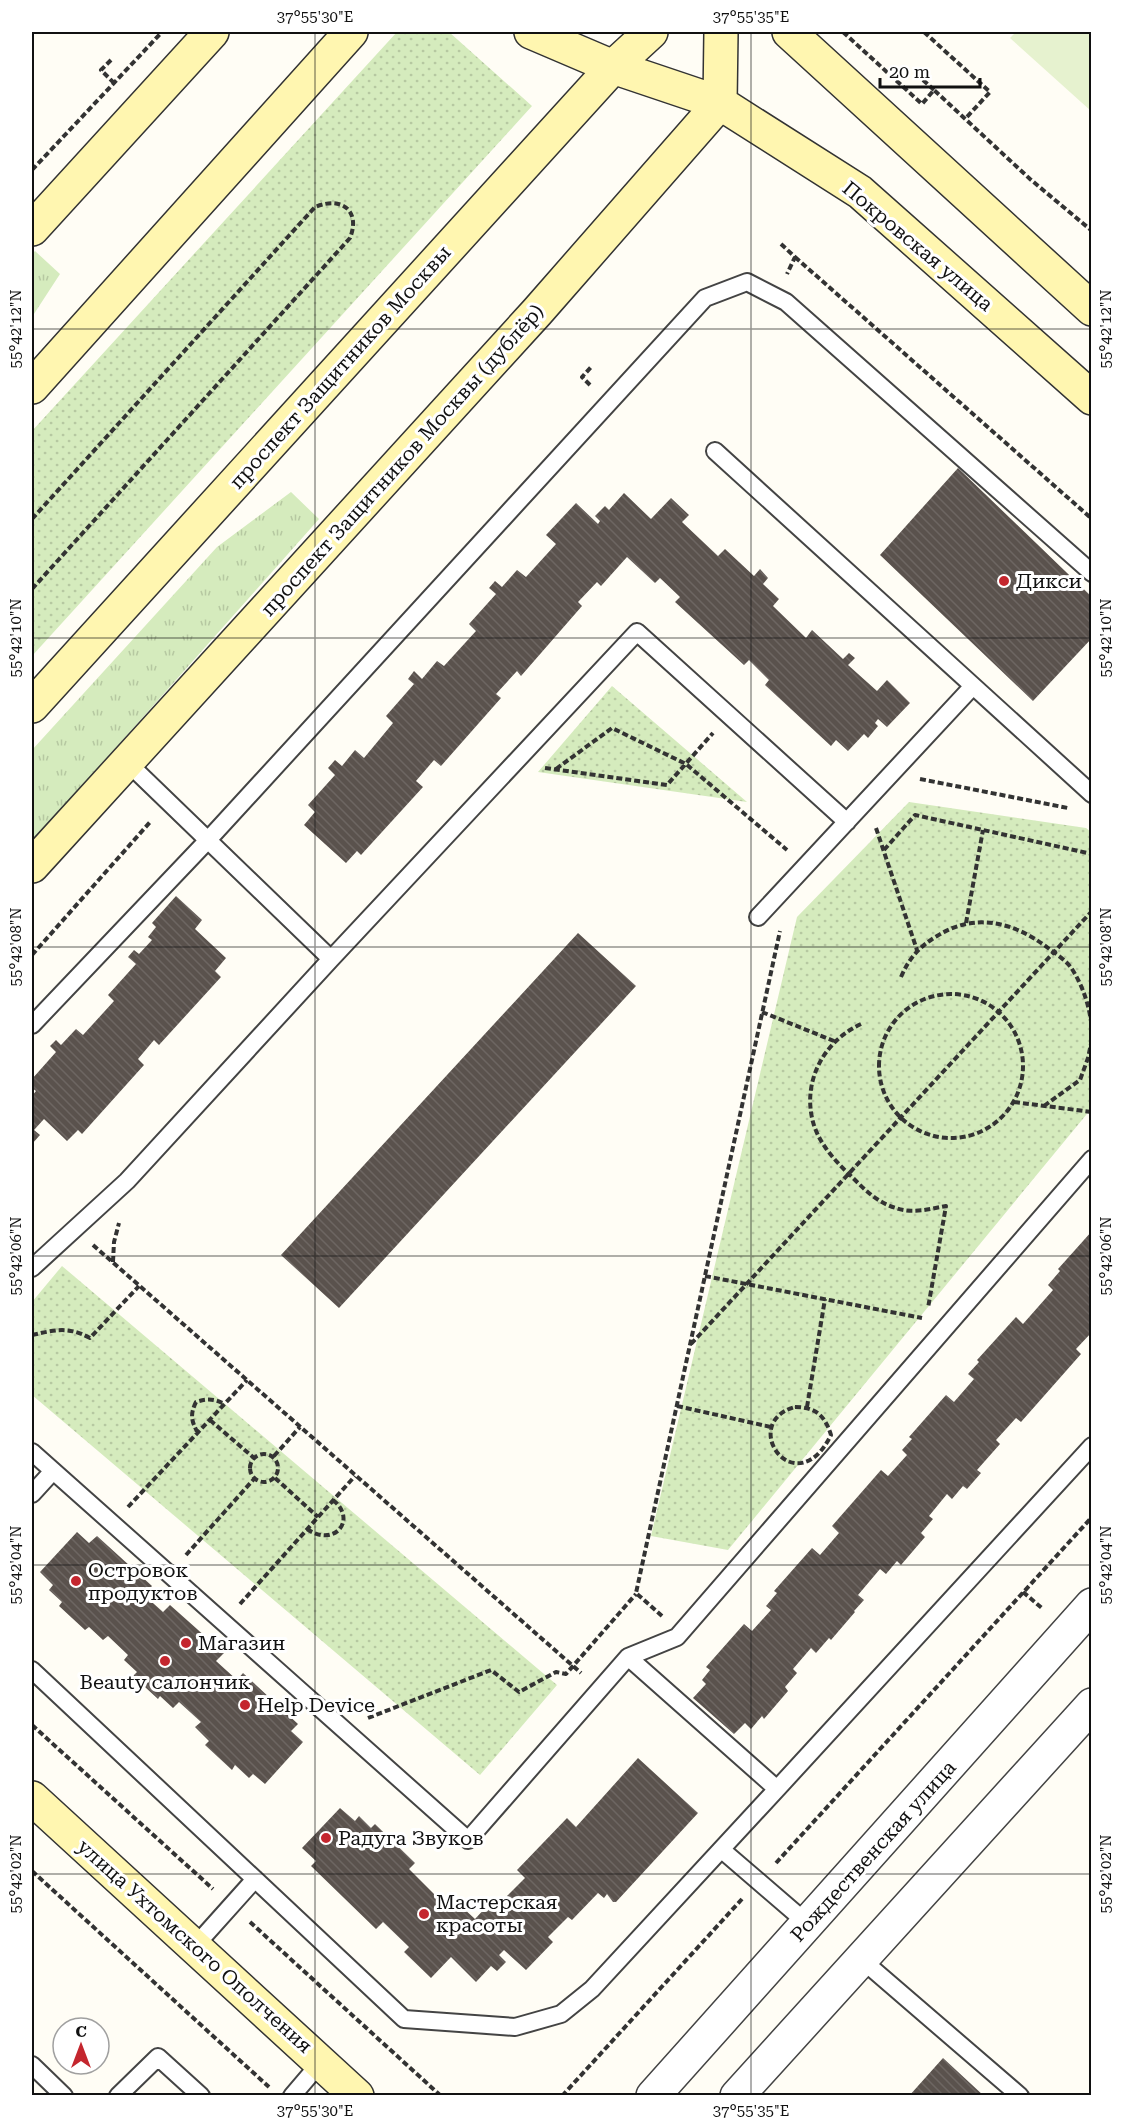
<svg xmlns="http://www.w3.org/2000/svg" width="1123" height="2127" viewBox="0 0 1123 2127" font-family="'Roboto Serif',serif">
  <defs>
    <pattern id="grass-tufts" width="24" height="20" patternUnits="userSpaceOnUse" patternTransform="scale(1.5)"><rect width="24" height="20" fill="#d5ebbd"/><path d="M3 7l-1-3M5 7V3M7 7l1-3M15 17l-1-3M17 17v-4M19 17l1-3" fill="none" stroke="#b6c8a1"/></pattern>
    <pattern id="park-dots" width="8" height="8" patternUnits="userSpaceOnUse" patternTransform="scale(1.5)"><rect width="8" height="8" fill="#d5ebbd"/><path d="M2 2h.1M6 6h.1" fill="none" stroke="#b6c8a1" stroke-width="1.8" stroke-linecap="round"/></pattern>
    <pattern id="building-back-hatch" width="6" height="6" patternUnits="userSpaceOnUse" patternTransform="scale(1.5)"><rect width="6" height="6" fill="#5a524d"/><path d="M-1 5l2 2M0 0l6 6M5-1l2 2" fill="none" stroke="#6d6662"/></pattern>
  </defs>
  <rect width="100%" height="100%" fill="#fffdf5"/>
  <path fill="url(#grass-tufts)" d="M35,251l25,23 -28,43v-63z
    M291,492l28,27 -287,323v-92l185,-203z"/>
  <path fill="url(#park-dots)" d="M397,32h52l83,74 -500,550v-225z
    M612,686l135,116 -209,-30z
    M909,802l177,26 5,4v277l-363,441 -77,-14 146,-619z
    M62,1266l495,419 -77,90 -448,-380v-93z"/>
  <path fill="#e6f2cf" d="M1016,32h75v79l-81,-73z"/>
  <path fill="url(#building-back-hatch)" d="M958,468l134,129v41l-59,63 -153,-146z
    M624,493l27,26 20,-21 18,17 -7,7 36,34 7,-7 29,27 6,-7 8,9 -5,6 16,15 -6,7 33,32 6,-8 31,29 6,-6 6,5 -7,7 29,26 10,-11 23,23 -23,24 -9,-8 -3,4 3,3 -10,12 -4,-4 -16,17 -12,-11 -5,6 -66,-61 4,-5 -20,-20 -5,5 -69,-63 5,-5 -20,-19 -5,5 -28,-26 -26,29 -4,-4 -19,20 4,4 -61,70 -4,-5 -21,23 5,4 -60,68 -7,-6 -18,21 7,6 -62,68 -4,-4 -11,12 -42,-38 11,-13 -7,-7 27,-30 -7,-7 7,-8 7,6 13,-16 9,8 29,-35 -7,-7 28,-32 -6,-5 6,-8 8,8 15,-18 7,5 32,-35 -7,-7 27,-30 -7,-6 6,-7 7,6 15,-17 9,7 30,-33 -10,-9 30,-32 22,21 2,-3 -5,-5 10,-10 4,4z
    M176,896l26,24 -7,9 31,29 -11,13 6,6 -62,68 -5,-5 -16,19 6,6 -62,69 -4,-4 -11,11 -23,-22 -10,11 6,5 -8,9v-48l4,-5 -4,-3v-9l24,-27 -6,-6 6,-6 5,5 15,-16 7,6 31,-34 -6,-6 28,-31 -8,-7 6,-7 5,4 13,-14 -4,-3 8,-10 -4,-4z
    M578,933l58,53 -297,322 -58,-53z
    M1092,1231v101l-16,17 5,5 -60,68 -5,-4 -20,22 4,4 -23,26 4,3 -14,16 -4,-3 -11,13 -5,-5 -18,22 4,3 -12,14 4,4 -24,28 -4,-4 -11,13 -6,-5 -22,26 6,5 -10,11 1,1 -24,28 -2,-2 -13,15 -5,-5 -18,21 4,4 -12,14 3,4 -24,28 -2,-3 -11,13 -6,-6 -11,11 -41,-36 13,-14 -4,-4 8,-10 -4,-3 38,-43 8,7 19,-21 -5,-4 11,-13 -3,-2 38,-43 8,7 19,-22 -7,-7 49,-56 7,6 19,-21 -5,-5 10,-11 -3,-2 37,-42 8,7 20,-23 -6,-5 11,-12 -2,-2 39,-43 7,7 30,-34 -5,-5 12,-14 -2,-2z
    M77,1532l12,11 8,-7 55,50 -8,9 19,17 7,-7 54,48 -8,8 21,19 6,-7 55,51 -7,7 12,11 -38,42 -12,-10 -4,4 -14,-13 -3,5 -27,-25 4,-4 -14,-14 6,-5 -22,-20 -6,6 -13,-12 -2,3 -25,-23 4,-4 -13,-12 4,-5 -20,-19 -5,4 -14,-13 -4,3 -26,-24 3,-4 -13,-12 4,-5 -13,-13z
    M638,1758l60,55 -82,89h-3l-6,-8 -3,4 -6,-5 -26,27 -4,-3 -20,20 5,5 -27,28 -22,-20 -5,5 7,7 -9,9 -6,-5 -15,16 -25,-25 -20,21 -27,-26 5,-5 -26,-25 -7,7 -65,-63 5,-5 -14,-13 38,-40 15,13 4,-5 12,12 4,-4 40,39 -6,6 33,33 7,-7 26,24 13,-14 5,5 32,-32 -8,-8 50,-52 9,9z
    M943,2058l41,38h-75z"/>
  <g fill="none" stroke-linecap="round" stroke-linejoin="round">
    <defs>
      <path id="lane" d="M715,451l377,343
        M127,762l204,197
        M758,917l215,-231
        M32,1025l176,-185 497,-542 42,-16 39,20 306,271
        M32,1268l95,-87 204,-222 306,-327 210,190
        M32,1452l436,388 160,-183 149,132 315,-343
        M32,1494l21,-23
        M628,1657l49,-20 415,-478
        M32,1670l372,349 111,8 46,-13 31,-25 185,-200
        M722,1850l86,74
        M195,1946l60,-67
        M861,1959l159,137
        M32,2065l32,31
        M118,2096l40,-39 43,39
        M292,2096l29,-34"/>
      <path id="street" d="M653,2096l439,-491
        M737,2096l355,-391"/>
      <path id="secondary" d="M531,32l82,35 107,36 140,89 232,206
        M789,32l303,277
        M32,229l180,-197
        M32,387l319,-355
        M32,706l581,-639 38,-35
        M32,866l505,-554 183,-209 1,-71
        M32,1798l325,298"/>
    </defs>
    <use href="#lane" stroke="#444" stroke-width="20"/>
    <use href="#street" stroke="#444" stroke-width="36"/>
    <use href="#secondary" stroke="#333" stroke-width="36"/>
    <path stroke="#333" stroke-width="4" stroke-dasharray="6 3" stroke-linecap="butt" d="M843,32l79,72 12,-14 96,89 62,52
      M924,32l66,60 -25,27
      M111,60l-10,10 13,13
      M923,80l11,10
      M32,170l130,-138
      M781,244l14,13 -8,17
      M795,257l297,262
      M590,385l-8,-8 10,-11
      M32,519l283,-312c26,-11 46,3 35,31l-318,351
      M545,768l122,17 46,-52
      M556,769l56,-41 74,36 101,86
      M920,779l148,29
      M876,828l41,122
      M884,850l31,-35 177,39
      M966,923l17,-93
      M32,955l119,-134
      M901,977c8,-19 19,-31 36,-41 38,-24 77,-14 111,12 8,6 19,13 24,21 12,19 18,39 20,61
      M879 1066a72 72 0 1 1 144 0a72 72 0 1 1-144 0Z
      M762,1012l72,29
      M861,1024c-37,17 -59,57 -48,98 6,22 23,40 39,55 13,13 26,26 44,31 16,6 33,1 50,-2l-18,102
      M1014,1102l78,10
      M1044,1106l36,-26 8,-22 4,-19
      M93,1245l488,428
      M113,1262l1,-20 5,-19
      M705,1276l217,42
      M32,1335c23,-5 36,-9 58,3l49,-52
      M691,1344l401,-433
      M677,1406l94,21
      M795,1407c21,0 30,9 36,28 -35,71 -94,-12 -36,-28z
      M807,1407l18,-108
      M210,1420l44,38
      M198,1433c-7,-12 -8,-19 -2,-31 12,-4 18,-3 29,2
      M250 1468a14 14 0 1 1 28 0a14 14 0 1 1-28 0Z
      M274,1456l26,-29
      M275,1478l43,39
      M128,1507l119,-127
      M307,1529c27,19 51,-9 26,-29
      M186,1555l68,-76
      M1023,1592l20,17
      M240,1604l115,-128
      M662,1616l-26,-23 144,-662
      M368,1718l123,-48 28,22 37,-20 10,2 70,-80
      M32,1725l181,164
      M776,1863l316,-346
      M32,1871l237,216
      M250,1922l191,174
      M562,2096l180,-197"/>
    <use href="#lane" stroke="#fff" stroke-width="16"/>
    <use href="#street" stroke="#fff" stroke-width="33"/>
    <use href="#secondary" stroke="#fff6b0" stroke-width="33"/>
  </g>
  <path fill="none" stroke="#111" stroke-width="1.5" stroke-opacity="0.45" d="M315,32v2064M751,32v2064M32,329h1060M32,638h1060M32,947h1060M32,1256h1060M32,1565h1060M32,1874h1060"/>
  <g fill="#c4262e" stroke="#fff" stroke-width="2">
    <circle cx="1004" cy="581" r="6"/>
    <circle cx="76" cy="1581" r="6"/>
    <circle cx="186" cy="1643" r="6"/>
    <circle cx="165" cy="1661" r="6"/>
    <circle cx="245" cy="1705" r="6"/>
    <circle cx="326" cy="1838" r="6"/>
    <circle cx="424" cy="1914" r="6"/>
  </g>
  <g text-anchor="middle" stroke-width="6" stroke-linejoin="round" paint-order="stroke">
    <g font-size="20" fill="#111" stroke="#fff">
      <text transform="translate(918 246) rotate(40)" y="7">Покровская улица</text>
      <text transform="translate(340 367) rotate(-48)" y="7">проспект Защитников Москвы</text>
      <text transform="translate(402 460) rotate(-48)" y="7">проспект Защитников Москвы (дублёр)</text>
      <text transform="translate(873 1851) rotate(-48)" y="7">Рождественская улица</text>
      <text transform="translate(195 1946) rotate(42)" y="7">улица Ухтомского Ополчения</text>
    </g>
    <g font-size="20" fill="#111" stroke="#fff" text-anchor="start">
      <text x="1016" y="588">Дикси</text>
      <text x="88" y="1577">Островок<tspan x="88" dy="23">продуктов</tspan></text>
      <text x="198" y="1650">Магазин</text>
      <text x="165" y="1689" text-anchor="middle">Beauty салончик</text>
      <text x="257" y="1712">Help Device</text>
      <text x="338" y="1845">Радуга Звуков</text>
      <text x="436" y="1909">Мастерская<tspan x="436" dy="23">красоты</tspan></text>
    </g>
  </g>
  <rect width="1123" height="2127" fill="none" stroke="#ffffff" stroke-width="66"/>
  <g transform="translate(81 2046)"><circle r="28" fill="#ffffff" stroke="#a0a0a0" stroke-width="1.5"/>
  <path d="M0-4.5L10 22L0 15L-10 22Z" fill="#c4262e"/>
  <text y="-9" font-size="16" font-weight="bold" text-anchor="middle" fill="#111111">С</text>
  </g>
  <path d="M880 78v9h100v-9" fill="none" stroke="#111111" stroke-width="3"/>
  <text x="889" y="78" font-size="18" fill="#111111" stroke="#ffffff" stroke-width="4.5" paint-order="stroke">20 m</text>
  <rect x="33" y="33" width="1057" height="2061" fill="none" stroke="#111" stroke-width="2"/>
  <g font-size="15" text-anchor="middle" fill="#111">
    <text x="315" y="22">37°55'30"E</text>
    <text x="751" y="22">37°55'35"E</text>
    <text transform="translate(16 329) rotate(-90)" y="5">55°42'12"N</text>
    <text transform="translate(1106 329) rotate(-90)" y="5">55°42'12"N</text>
    <text transform="translate(16 638) rotate(-90)" y="5">55°42'10"N</text>
    <text transform="translate(1106 638) rotate(-90)" y="5">55°42'10"N</text>
    <text transform="translate(16 947) rotate(-90)" y="5">55°42'08"N</text>
    <text transform="translate(1106 947) rotate(-90)" y="5">55°42'08"N</text>
    <text transform="translate(16 1256) rotate(-90)" y="5">55°42'06"N</text>
    <text transform="translate(1106 1256) rotate(-90)" y="5">55°42'06"N</text>
    <text transform="translate(16 1565) rotate(-90)" y="5">55°42'04"N</text>
    <text transform="translate(1106 1565) rotate(-90)" y="5">55°42'04"N</text>
    <text transform="translate(16 1874) rotate(-90)" y="5">55°42'02"N</text>
    <text transform="translate(1106 1874) rotate(-90)" y="5">55°42'02"N</text>
    <text x="315" y="2116">37°55'30"E</text>
    <text x="751" y="2116">37°55'35"E</text>
  </g>
</svg>
